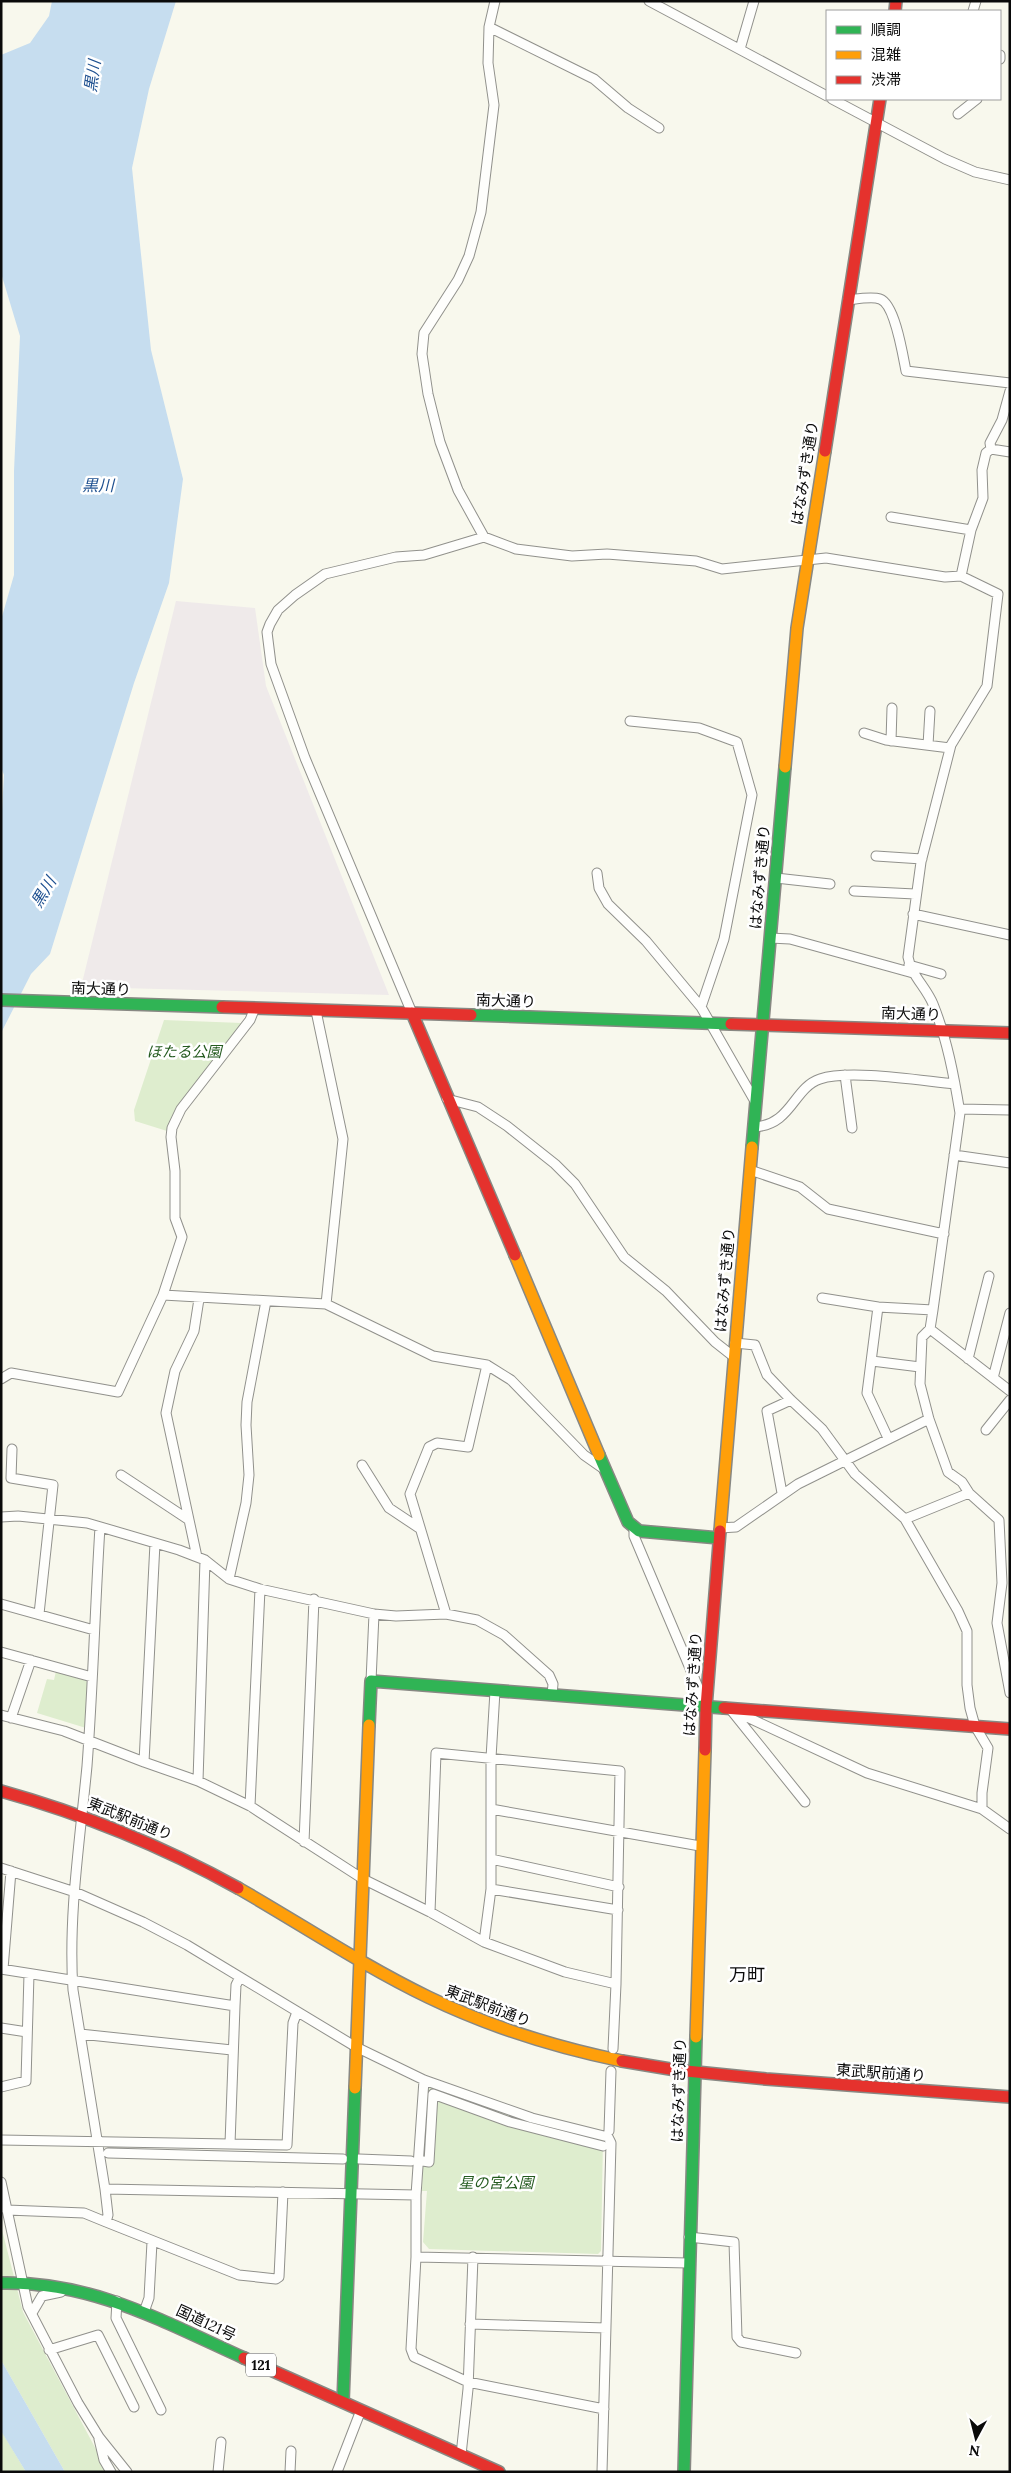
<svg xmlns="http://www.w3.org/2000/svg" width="1011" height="2473" viewBox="0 0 1011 2473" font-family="Lora,'Noto Sans JP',serif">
  <rect width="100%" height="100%" fill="#f8f8ed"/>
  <path fill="#efeaea" d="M176,601l79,7 11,78 123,309 -308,-8z"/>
  <path fill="#deedce" d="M164,1020l78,3 -70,93 -5,15 -32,-10 -1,-11z
    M56,1671l28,7 5,7 -3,43 -49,-15 10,-34 7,1z
    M431,2087l95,33 77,20 -2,111 -3,3 -169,-5 -6,-7 4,-51h-5l4,-102z
    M1,2226l22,86 85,160h-43l-64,-112z
    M1,2431l1,1 24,40h-25z"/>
  <path fill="#c6ddef" d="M52,1h124l-27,88 -17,79 19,182 32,129 -14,104 -35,100 -84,271 -19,20 -30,59v-206l3,-52 -3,-8v-147l13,-45v-104l6,-135 -19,-63v-218l29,-12 19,-27z
    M1,2360l64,112h-39l-25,-41z"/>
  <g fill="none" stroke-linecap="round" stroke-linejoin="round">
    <defs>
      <path id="street" d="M649,1l178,95
        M973,11l3,-10
        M489,27l105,52 34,29 31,20
        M740,49l14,-48
        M1000,55v4
        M832,99l113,60 30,13 35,8
        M958,114l19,-15
        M848,300c9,-1 24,-4 32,-1 15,5 23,57 26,72l104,12
        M991,449l-1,-6 12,-23 8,-29
        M891,517l80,13
        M484,537l-26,-47 -18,-48 -12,-48 -6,-40 2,-21 34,-53 11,-24 12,-44 13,-107 -6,-42 1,-36 6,-26
        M961,576l10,-46 12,-32 -1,-28 4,-17 5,-4 19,3
        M630,721l69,7 38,14 15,53 -28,144 -23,68
        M864,733l22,7 64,8
        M891,741l1,-33
        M928,745l2,-34
        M876,856l46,3
        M597,873l2,15 9,16 38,37 55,66 55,96
        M776,878l54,6
        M854,891l61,3
        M913,914l97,21
        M770,938l20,1 123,34
        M909,965l32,9
        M316,1011l27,128 -17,165
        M412,1013l-107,-255 -34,-94 -4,-32 3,-8 8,-14 17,-15 30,-21 71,-17 28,-2 60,-18 32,12 56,7 35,-2 89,7 26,8 104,-11 119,19 16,-1 37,18 -11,92 -36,59 -30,117 -13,95c3,18 18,30 25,47 14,35 21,72 27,109l-27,197 -3,19 -8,8 -2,47 9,35 19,53 14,10 7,11 30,27 3,63 -5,40 13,70
        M845,1075l7,53
        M447,1099l31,8 29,19 48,38 20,20 49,73 42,34 49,51 19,15
        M960,1109l50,1
        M754,1127c38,-2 39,-39 66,-48 30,-10 102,2 135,5
        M954,1155l56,8
        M750,1170l50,17 28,22 116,25
        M163,1295l19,-58 -7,-19v-47l-4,-34 1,-9 9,-19 69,-89 4,-10
        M822,1298l56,9
        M930,1329l80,62
        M735,1343l20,2 12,30 24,25 31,29 33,45 50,45 53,92 9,20v54l3,23 5,18 13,22 -6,45v16l28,20
        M968,1359l21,-83
        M872,1361l48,6
        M993,1378l17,-65
        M1,1379l10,-6 107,19 45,-97 163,9 107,52 54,9
        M986,1430l24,-30
        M888,1438l-21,-45 11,-86 55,3
        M12,1449l-1,29 42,7 -14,129
        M362,1465l27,43 30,20
        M121,1475l68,45
        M782,1493l-15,-82 24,-11
        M1,1517l17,-1 69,7 92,27 26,10 24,19 31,10 114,25 22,2 50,-2 31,6 27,15 45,40 4,9 -1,11
        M905,1519l64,-26
        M100,1527c-5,80 -7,160 -13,239 -7,74 -19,150 -14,224l32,199 3,26 -2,7 133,53 37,4 3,-2 4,-85
        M634,1528v8l72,170
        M720,1528l16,-1 62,-43 131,-65
        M197,1557l-31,-144 9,-42 19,-40 5,-32
        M229,1579l17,-76 3,-28 -3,-50 1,-23 19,-101
        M1,1604l93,26
        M446,1614l-36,-120 19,-47 8,-4 31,4 19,-82 24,15 73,75 20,14
        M1,1652l91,25
        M371,1681l3,-67
        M731,1710l74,92
        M732,1710l135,63 115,36
        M1,1715l63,16 80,31 11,-219
        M11,1718l20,-58
        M144,1762l54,19 52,25 113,73 67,33 54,30 81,30 51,12 4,-213 -184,-18 -6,159
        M198,1781l7,-221
        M250,1806l10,-217
        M491,1809l209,37
        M304,1842l10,-243
        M491,1859l128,28
        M1,1868l74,24 68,30 44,23 169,102 68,33 108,38 76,19 3,6 -9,329
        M491,1889l127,21
        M484,1942l7,-53v-131l4,-67
        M1,1969l234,37
        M3,1969l8,-98
        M1,2028l26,4
        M80,2034l152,16
        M613,2049l3,-65
        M1,2087l25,-6 3,-107
        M609,2131l2,-60
        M1,2140l229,4 5,-138 1,-21 4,-8
        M230,2144l57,1 6,-122 4,-11
        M108,2153l235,6
        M359,2159l52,2
        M423,2161l6,1 4,-68 77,28 93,24
        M1,2182l27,125 50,96 21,34 28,35
        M105,2189l311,6v62l272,6
        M416,2195l8,-115
        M4,2208l3,2 77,3 22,9
        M689,2237l45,5 3,95 4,5 55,11
        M416,2257l-5,92 3,8 54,25 136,27
        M117,2301l-1,17 45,92
        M144,2312l5,-14 3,-56
        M32,2313l10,-17 19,-4
        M470,2324l136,4
        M49,2350l49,-15 36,72
        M99,2439l5,21 7,12
        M461,2455l7,-66 5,-132
        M218,2472l3,-30
        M290,2472l1,-21
        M337,2472l24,-62"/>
      <path id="fast" d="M1,1000l221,7
        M471,1015l260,9
        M752,1147l33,-380
        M599,1455l29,67 11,9 80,7
        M369,1725l2,-44 353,27
        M1,2283c91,-2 163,39 243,75
        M343,2402l12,-314
        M684,2472l12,-435"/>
      <path id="slow" d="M785,767l12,-139 28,-177
        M515,1255l84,200
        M720,1531l32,-384
        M238,1888c63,36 124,77 190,109 62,30 126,50 194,64
        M696,2037l9,-287
        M355,2088l14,-363"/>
      <path id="jam" d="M895,11l1,-10
        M825,451l55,-352
        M222,1007l249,8
        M412,1013l103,242
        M731,1024l279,9
        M724,1708l286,21
        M705,1750l1,-43 14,-176
        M1,1791c83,23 161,55 237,97
        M622,2061l54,9 90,9 244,18
        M244,2358l255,114"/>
    </defs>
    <use href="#street" stroke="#91918c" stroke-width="11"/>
    <use href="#fast" stroke="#888883" stroke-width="14"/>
    <use href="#slow" stroke="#888883" stroke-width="14"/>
    <use href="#jam" stroke="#888883" stroke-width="14"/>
    <use href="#street" stroke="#fefefc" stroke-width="9"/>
    <use href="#fast" stroke="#30b455" stroke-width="11"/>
    <use href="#slow" stroke="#ff9f0a" stroke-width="11"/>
    <use href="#jam" stroke="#e5322d" stroke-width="11"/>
  </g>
  <g text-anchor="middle" stroke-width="5" stroke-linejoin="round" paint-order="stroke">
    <rect fill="#fff" stroke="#545454" stroke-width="1" x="246" y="2353.5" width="30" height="23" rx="4"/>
    <g font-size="14" font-weight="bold" fill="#0a0a0a">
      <text x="261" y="2370">121</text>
    </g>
    <g font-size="15" fill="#0a0a0a" stroke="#fff">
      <text transform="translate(805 473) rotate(-81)" y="5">はなみずき通り</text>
      <text transform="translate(760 877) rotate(-85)" y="5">はなみずき通り</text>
      <text transform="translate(101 989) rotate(2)" y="5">南大通り</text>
      <text transform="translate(506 1001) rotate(2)" y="5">南大通り</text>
      <text transform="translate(911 1014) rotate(2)" y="5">南大通り</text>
      <text transform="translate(725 1280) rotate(-85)" y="5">はなみずき通り</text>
      <text transform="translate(693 1684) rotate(-86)" y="5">はなみずき通り</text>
      <text transform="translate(130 1819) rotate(22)" y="5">東武駅前通り</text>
      <text transform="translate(488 2006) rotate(21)" y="5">東武駅前通り</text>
      <text transform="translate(881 2073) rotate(4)" y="5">東武駅前通り</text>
      <text transform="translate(679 2090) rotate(-88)" y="5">はなみずき通り</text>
      <text transform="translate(206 2323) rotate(25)" y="5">国道121号</text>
    </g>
    <g font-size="15" font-style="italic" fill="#255b20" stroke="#fff">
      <text x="184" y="1057">ほたる公園</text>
      <text x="496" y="2188">星の宮公園</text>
    </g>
    <g font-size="16" font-style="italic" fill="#1e5090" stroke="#fff">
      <text transform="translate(92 76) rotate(-82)" y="6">黒川</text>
      <text x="98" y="491">黒川</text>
      <text transform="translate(43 892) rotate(-59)" y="6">黒川</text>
    </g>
    <g font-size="18" fill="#0a0a0a" stroke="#fff">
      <text x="747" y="1981">万町</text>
    </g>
  </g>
  <rect width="1011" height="2473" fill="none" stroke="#0a0a0a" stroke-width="5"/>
  <rect x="826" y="10" width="175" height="90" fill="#ffffff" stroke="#9d9d9d"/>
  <rect x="836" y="26" width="25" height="8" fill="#30b455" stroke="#9d9d9d"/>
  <text x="871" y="35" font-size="15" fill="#0a0a0a">順調</text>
  <rect x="836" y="51" width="25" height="8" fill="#ff9f0a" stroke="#9d9d9d"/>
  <text x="871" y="60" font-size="15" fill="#0a0a0a">混雑</text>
  <rect x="836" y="76" width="25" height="8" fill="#e5322d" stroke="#9d9d9d"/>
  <text x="871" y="85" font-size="15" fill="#0a0a0a">渋滞</text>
  <g transform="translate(976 2438) rotate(187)" stroke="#ffffff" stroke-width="4" paint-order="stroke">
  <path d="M0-4L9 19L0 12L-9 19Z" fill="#0a0a0a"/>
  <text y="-8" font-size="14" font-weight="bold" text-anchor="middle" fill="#0a0a0a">N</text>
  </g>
</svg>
